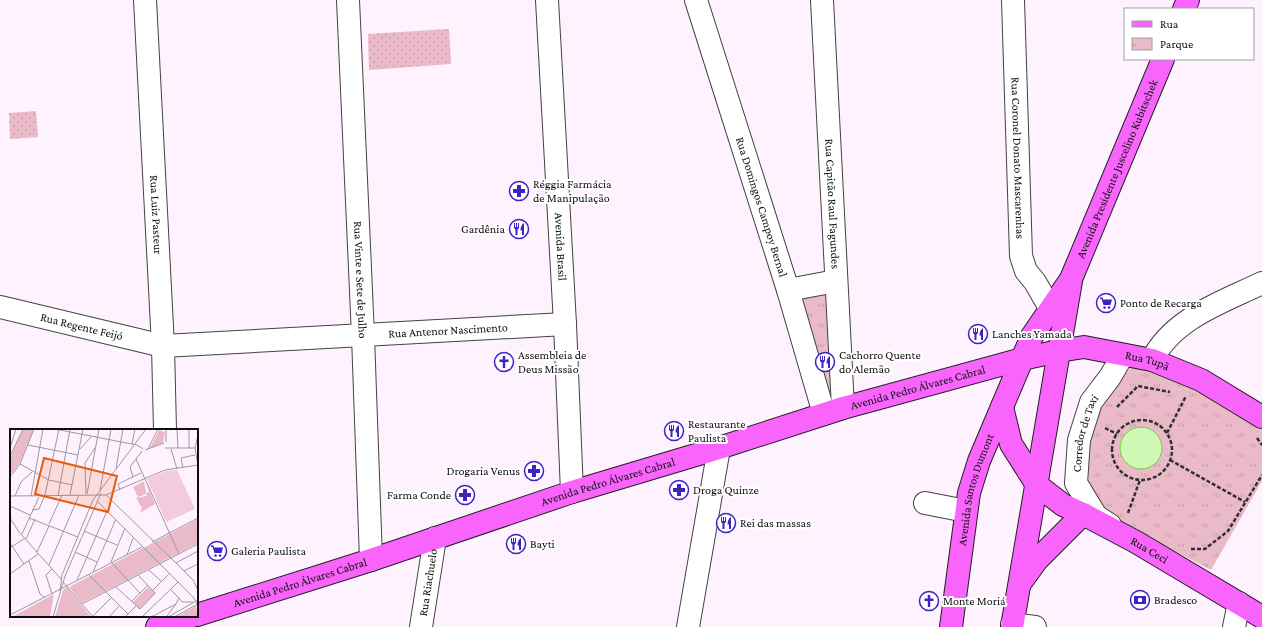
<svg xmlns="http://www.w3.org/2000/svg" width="1262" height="627" viewBox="0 0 1262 627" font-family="'Crimson Pro',serif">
  <defs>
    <pattern id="grass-dots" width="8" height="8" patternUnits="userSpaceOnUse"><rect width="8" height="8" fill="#ebbac8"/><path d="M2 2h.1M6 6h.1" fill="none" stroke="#c89fab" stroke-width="1.8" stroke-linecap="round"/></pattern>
    <pattern id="park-tufts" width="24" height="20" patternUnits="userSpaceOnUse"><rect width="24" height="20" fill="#ebbac8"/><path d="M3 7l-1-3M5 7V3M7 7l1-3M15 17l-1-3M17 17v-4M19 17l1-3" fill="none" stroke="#c89fab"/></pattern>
  </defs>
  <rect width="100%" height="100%" fill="#fff2ff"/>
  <path fill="url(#grass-dots)" d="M449,29l2,35 -82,6 -1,-36z
    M36,111l2,26 -28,2 -1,-26z"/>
  <path fill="url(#park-tufts)" d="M826,292l10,99 -10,2 -27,-92 3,-7z
    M1131,367l30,7 32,14 69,36v57l-51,89 -115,-60 -11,-26 -1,-23 15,-51z"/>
  <path fill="#d0f8b5" stroke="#73d13a" d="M1120 448a21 21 0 1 1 42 0a21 21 0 1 1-42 0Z"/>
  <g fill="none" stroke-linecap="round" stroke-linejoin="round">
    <defs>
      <g id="minor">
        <path id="s1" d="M145,0l18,346 2,84"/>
        <path id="s2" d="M348,0l15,336 8,224"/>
        <path id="s3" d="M547,0l18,324 7,168"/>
        <path id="s4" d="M696,0l92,290 36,124"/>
        <path id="s5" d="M822,0l21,408"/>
        <path id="s6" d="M1013,0l8,256 5,15 9,11 15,26"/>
        <path d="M788,290l48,-9"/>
        <path id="s7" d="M0,307l163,39 402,-22"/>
        <path d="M1152,360c21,-42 71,-58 110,-77"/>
        <path d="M925,503l41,8"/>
        <path id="s8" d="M1110,525l-14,-9 -20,-33 3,-43 12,-38 19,-25 13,-22"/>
        <path d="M1012,624l23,3"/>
        <path id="s9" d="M421,627l14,-89"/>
        <path d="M688,627l31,-179"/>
        <path d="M1234,627l5,-24"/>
      </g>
      <g id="major">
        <path d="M1184,9l4,-9"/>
        <path id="s10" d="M1002,407l9,37 26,41 26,20 20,9 53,28 126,75"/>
        <path d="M1021,582l16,-22 46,-46"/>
        <path id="s11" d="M197,615l174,-55 201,-68 147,-44 124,-40 179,-49 37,-8 25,-4 68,13 49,20 61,37"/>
        <path d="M157,627l35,-11"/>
        <path id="s12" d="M951,627l18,-134 10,-32 53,-125 39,-57 92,-220"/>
        <path d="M1012,627l59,-346"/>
      </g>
    </defs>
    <use href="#minor" stroke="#424242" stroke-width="24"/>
    <use href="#major" stroke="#202020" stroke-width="24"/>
    <path stroke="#313131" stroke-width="2.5" stroke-dasharray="4 2" stroke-linecap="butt" d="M1117,407l21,-21 32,6
      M1112 450a30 30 0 1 1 60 0a30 30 0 1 1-60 0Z
      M1105,428l12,6
      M1167,433l19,-37
      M1257,438l5,7
      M1170,460l75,42
      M1128,513l12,-33
      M1191,549h14l23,-18 34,-56"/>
    <use href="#minor" stroke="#fff" stroke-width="22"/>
    <use href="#major" stroke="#f965fc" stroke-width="22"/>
  </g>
  <defs>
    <symbol id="pharmacy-ring" viewBox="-11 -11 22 22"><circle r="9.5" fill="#fff" stroke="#3f22c4" stroke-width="1.5"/><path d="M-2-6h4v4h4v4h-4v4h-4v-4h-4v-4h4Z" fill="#3f22c4"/></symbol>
    <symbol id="restaurant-ring" viewBox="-11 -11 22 22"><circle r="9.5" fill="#fff" stroke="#3f22c4" stroke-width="1.5"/><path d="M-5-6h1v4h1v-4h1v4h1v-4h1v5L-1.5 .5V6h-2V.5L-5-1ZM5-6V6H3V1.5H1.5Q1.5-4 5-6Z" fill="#3f22c4"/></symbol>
    <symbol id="supermarket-ring" viewBox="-11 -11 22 22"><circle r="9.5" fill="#fff" stroke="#3f22c4" stroke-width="1.5"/><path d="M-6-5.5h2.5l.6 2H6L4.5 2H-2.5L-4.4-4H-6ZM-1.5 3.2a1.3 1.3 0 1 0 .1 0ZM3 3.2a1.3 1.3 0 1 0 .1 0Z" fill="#3f22c4"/></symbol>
    <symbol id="church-ring" viewBox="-11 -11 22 22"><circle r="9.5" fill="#fff" stroke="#3f22c4" stroke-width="1.5"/><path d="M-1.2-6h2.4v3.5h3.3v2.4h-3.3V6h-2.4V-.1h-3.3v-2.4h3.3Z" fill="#3f22c4"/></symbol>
    <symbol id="bank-ring" viewBox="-11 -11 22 22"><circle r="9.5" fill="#fff" stroke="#3f22c4" stroke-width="1.5"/><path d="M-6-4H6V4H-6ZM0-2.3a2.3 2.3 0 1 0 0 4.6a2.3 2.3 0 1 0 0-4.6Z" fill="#3f22c4"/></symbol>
  </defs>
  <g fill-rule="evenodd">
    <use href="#pharmacy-ring" x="508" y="180" width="22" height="22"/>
    <use href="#restaurant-ring" x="508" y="218" width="22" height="22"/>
    <use href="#supermarket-ring" x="1095" y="292" width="22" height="22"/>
    <use href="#restaurant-ring" x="967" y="323" width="22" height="22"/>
    <use href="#church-ring" x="493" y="351" width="22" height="22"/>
    <use href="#restaurant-ring" x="814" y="351" width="22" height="22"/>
    <use href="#restaurant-ring" x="663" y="420" width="22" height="22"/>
    <use href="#pharmacy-ring" x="523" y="460" width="22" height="22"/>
    <use href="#pharmacy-ring" x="668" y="479" width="22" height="22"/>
    <use href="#pharmacy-ring" x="454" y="484" width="22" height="22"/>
    <use href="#restaurant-ring" x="715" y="512" width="22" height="22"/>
    <use href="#restaurant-ring" x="505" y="533" width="22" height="22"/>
    <use href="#supermarket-ring" x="206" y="540" width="22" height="22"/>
    <use href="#bank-ring" x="1129" y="589" width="22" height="22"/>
    <use href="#church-ring" x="918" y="590" width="22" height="22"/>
  </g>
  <g text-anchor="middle" stroke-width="4" stroke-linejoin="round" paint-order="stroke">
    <g font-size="12" fill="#0f0f0f" stroke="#fff">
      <text dy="4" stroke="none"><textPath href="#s6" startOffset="158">Rua Coronel Donato Mascarenhas</textPath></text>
      <text dy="4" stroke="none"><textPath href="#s12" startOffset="493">Avenida Presidente Juscelino Kubitschek</textPath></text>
      <text dy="4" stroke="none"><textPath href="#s5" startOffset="204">Rua Capitão Raul Fagundes</textPath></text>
      <text dy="4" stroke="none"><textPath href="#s4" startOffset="217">Rua Domingos Campoy Bernal</textPath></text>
      <text dy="4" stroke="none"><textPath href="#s1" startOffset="215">Rua Luiz Pasteur</textPath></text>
      <text dy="4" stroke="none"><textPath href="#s3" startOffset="247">Avenida Brasil</textPath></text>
      <text dy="4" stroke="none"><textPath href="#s2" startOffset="280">Rua Vinte e Sete de Julho</textPath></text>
      <text dy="4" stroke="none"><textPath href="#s7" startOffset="84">Rua Regente Feijó</textPath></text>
      <text dy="4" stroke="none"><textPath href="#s7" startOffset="453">Rua Antenor Nascimento</textPath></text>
      <text dy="4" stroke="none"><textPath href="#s11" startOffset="992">Rua Tupã</textPath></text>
      <text dy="4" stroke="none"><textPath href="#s11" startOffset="756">Avenida Pedro Álvares Cabral</textPath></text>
      <text dy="4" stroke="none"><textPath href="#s8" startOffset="106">Corredor de Taxi</textPath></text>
      <text dy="4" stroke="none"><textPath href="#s11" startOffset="432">Avenida Pedro Álvares Cabral</textPath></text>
      <text dy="4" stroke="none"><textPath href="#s12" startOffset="140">Avenida Santos Dumont</textPath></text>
      <text dy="4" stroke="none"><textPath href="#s10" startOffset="217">Rua Ceci</textPath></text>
      <text dy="4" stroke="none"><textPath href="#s11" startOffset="108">Avenida Pedro Álvares Cabral</textPath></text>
      <text dy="4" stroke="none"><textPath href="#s9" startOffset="45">Rua Riachuelo</textPath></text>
    </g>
    <g font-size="12" fill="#0f0f0f" stroke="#fff" text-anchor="start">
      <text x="533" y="188">Réggia Farmácia<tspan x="533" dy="14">de Manipulação</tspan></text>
      <text x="505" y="233" text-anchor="end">Gardênia</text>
      <text x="1120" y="307">Ponto de Recarga</text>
      <text x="992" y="338">Lanches Yamada</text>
      <text x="518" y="359">Assembleia de<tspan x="518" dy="14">Deus Missão</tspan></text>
      <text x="839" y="359">Cachorro Quente<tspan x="839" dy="14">do Alemão</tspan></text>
      <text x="688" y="428">Restaurante<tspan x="688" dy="14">Paulista</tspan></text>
      <text x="520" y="475" text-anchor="end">Drogaria Venus</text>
      <text x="693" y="494">Droga Quinze</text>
      <text x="451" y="499" text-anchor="end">Farma Conde</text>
      <text x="740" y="527">Rei das massas</text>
      <text x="530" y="548">Bayti</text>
      <text x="231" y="555">Galeria Paulista</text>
      <text x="1154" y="604">Bradesco</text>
      <text x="943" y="605">Monte Moriá</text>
    </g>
  </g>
  <g transform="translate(10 429)">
    <rect width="188" height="188" fill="#fff2ff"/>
    <path d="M13,0h11l-15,35 -6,9 -3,-1v-14zM134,52l2,12 3,-1 -3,-10 9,22 -15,9 2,-5 -6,-10 11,-2 -1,-2 -8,3 -5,-10zM188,90v24l-116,60 -13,-16zM57,158l24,30h-36l8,-27zM44,165l-4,23h-38zM186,177l2,11h-22z" fill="#ebbac8"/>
    <path d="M149,1l6,2 -2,11 -13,5zM138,158l8,6 -17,16 -6,-7z" fill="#ebbac8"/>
    <path d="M167,41l18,39 -29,13 -19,-43 19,-8z" fill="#f2ccdc"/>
    <path fill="none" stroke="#9f979f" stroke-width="1" d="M45,0l82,16 6,4M156,0v13M167,0l1,19M179,0v19M188,6l-3,13 3,17M122,15l3,-15M18,16l50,10M0,19l6,-19M155,19h30M70,20l11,-12M138,20l10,-20M161,20l6,20M135,21l19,-7M0,27l13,-27M126,30l43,95M10,35l29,16 23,5M106,39l7,-39M173,39l-2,-10 14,-3M0,48l10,-13 14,-35M123,48l-3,-10 12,-16M110,61l-2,-6 23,-11M90,62l11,-62M76,65l-1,-31 10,-15M77,65l12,-65M60,66l13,-66M96,66l59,-25 33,-5M0,67l96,-1 70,68 17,17 5,10M5,67l6,-14 11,-10M21,67l12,-67M48,67l12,-67M87,72l97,97 4,8M0,77l20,9M22,81l7,-1 6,-14 14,-66M0,89l9,14 42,47M19,89l49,19M39,95l13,-29M115,99l-14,34 29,31M74,102l33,14M12,105l17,-37M16,110l9,-20M142,113l46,-24M0,114l14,21M0,119l15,-10M27,123l12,-26M65,123l22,10M117,126l6,-17M19,132l11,33 5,4M166,134l22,-12M39,136l30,-70M42,140l-6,6 6,19M139,141l12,11M174,142l14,-7M83,143l23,-53M0,145l28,-20M79,146l39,39M67,151l30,-69M53,153l30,35M106,158l24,22 15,-16 -17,-18M160,160l9,9M143,161l16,-16M50,162l2,-16 31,-75 53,-71M169,169l3,4h11M122,172l16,-16M72,175l116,-60M0,186l132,-68M83,187l18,-18M157,187l9,-12M43,188l12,-41 36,-83M99,188l10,-11M115,188l11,-11M132,188l36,-35M141,188l25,-13 3,-6M158,188l30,-17M164,188l24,-13"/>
    <path fill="#e8590c" fill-opacity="0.15" stroke="#e8590c" stroke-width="2" d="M34,29l73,18 -9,36 -73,-18z"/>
    <rect width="188" height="188" fill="none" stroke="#0f0f0f" stroke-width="2"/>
  </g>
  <rect x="1124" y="8" width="130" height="52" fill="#ffffff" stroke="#9f9f9f"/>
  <rect x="1132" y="21" width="20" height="6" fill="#f965fc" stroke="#9f9f9f"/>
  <text x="1160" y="28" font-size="12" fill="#0f0f0f">Rua</text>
  <rect x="1132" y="38" width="20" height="12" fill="url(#park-tufts)" stroke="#9f9f9f"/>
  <text x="1160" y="48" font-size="12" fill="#0f0f0f">Parque</text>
</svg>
